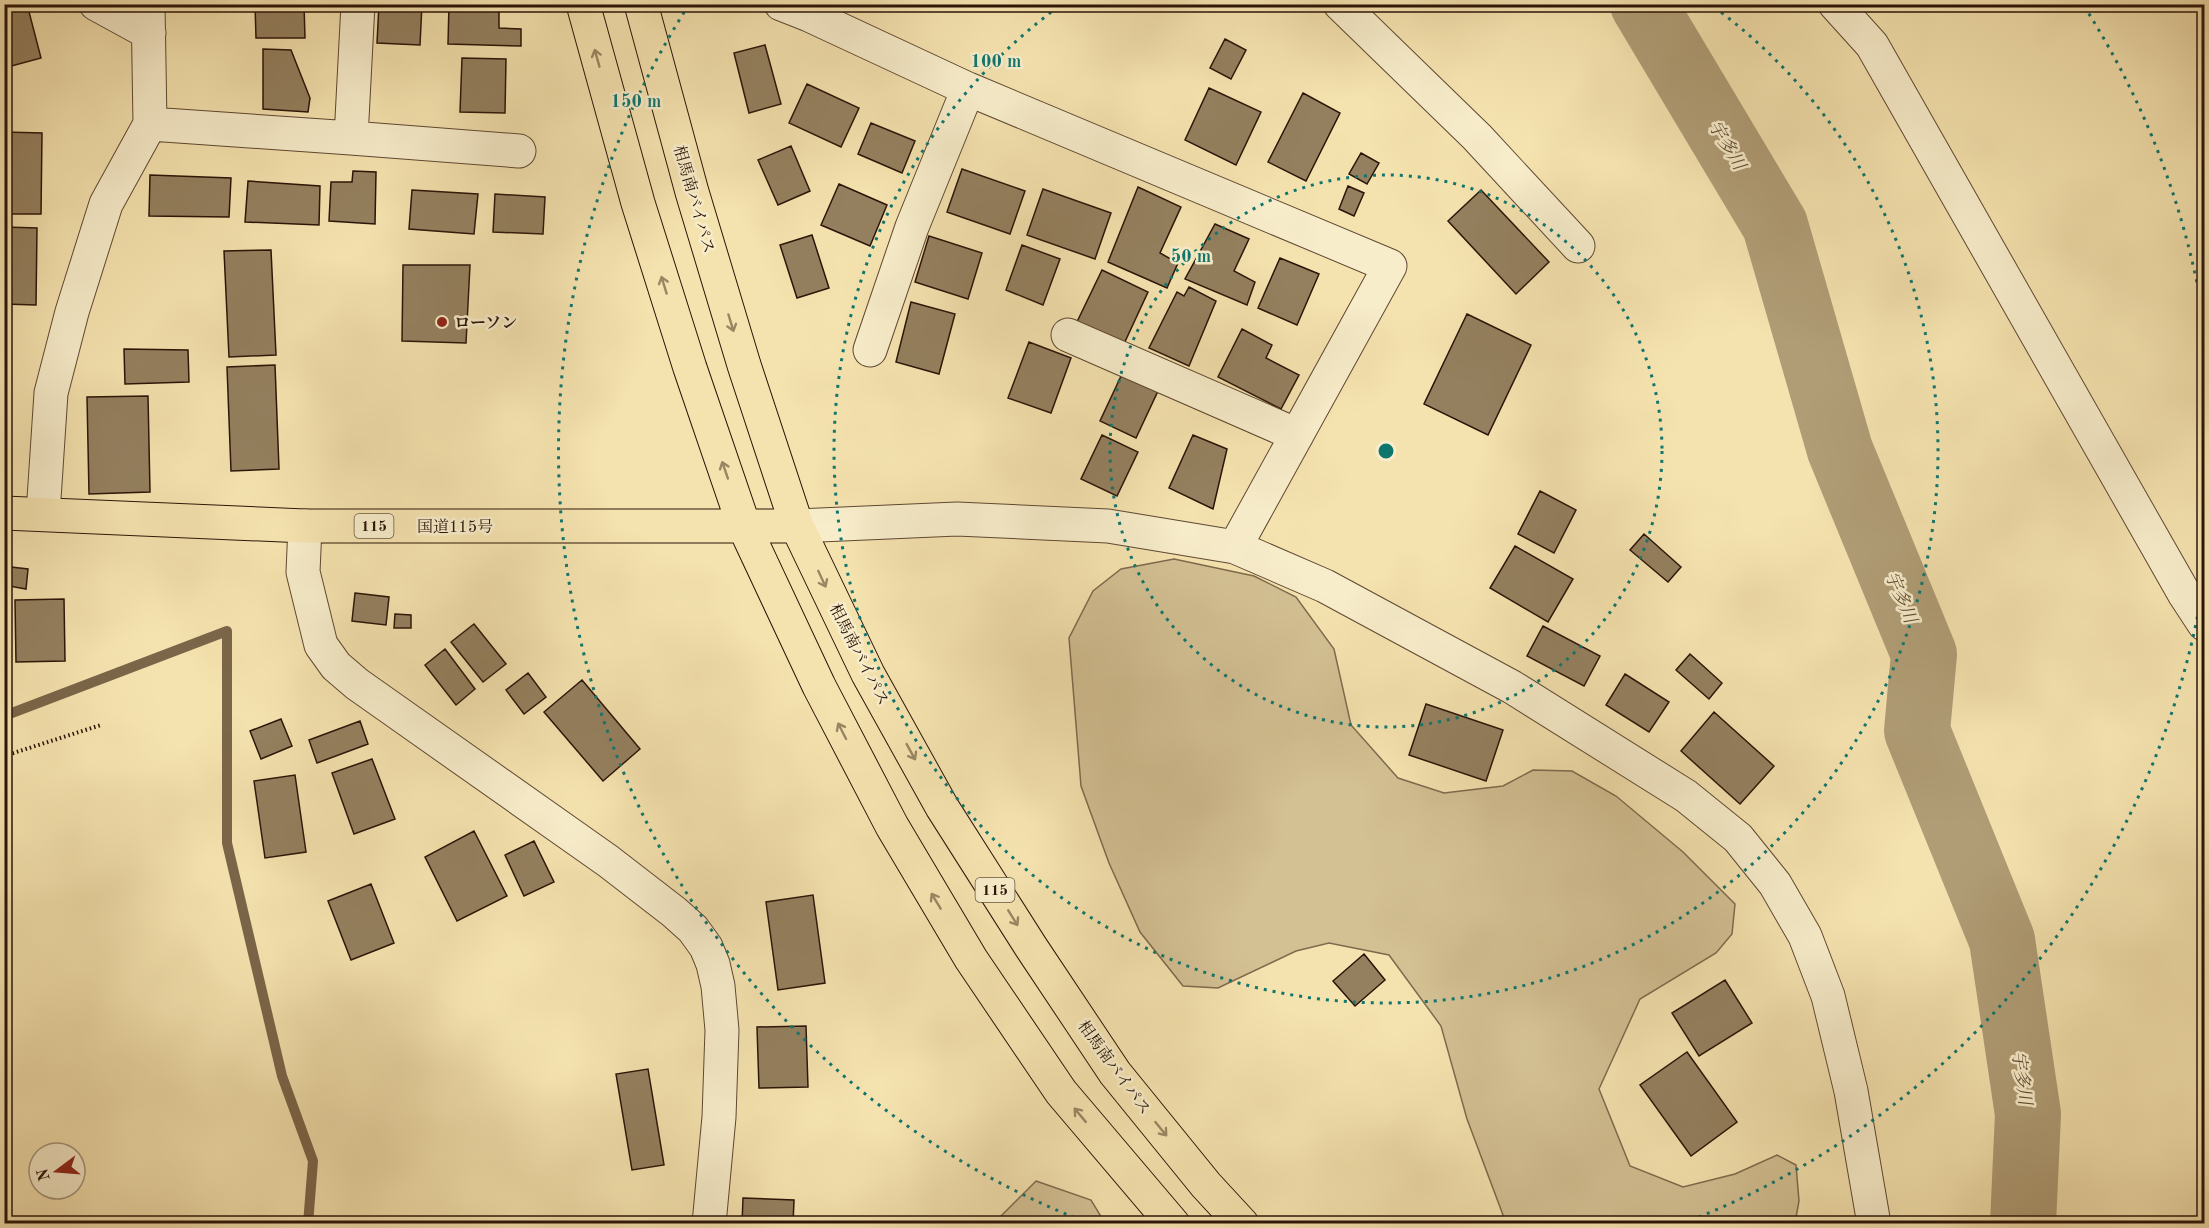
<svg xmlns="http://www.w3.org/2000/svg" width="2209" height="1228" viewBox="0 0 2209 1228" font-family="'Old Standard TT','Noto Serif JP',serif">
  <rect width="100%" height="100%" fill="#f5e3af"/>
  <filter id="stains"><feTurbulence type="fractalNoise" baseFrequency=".00333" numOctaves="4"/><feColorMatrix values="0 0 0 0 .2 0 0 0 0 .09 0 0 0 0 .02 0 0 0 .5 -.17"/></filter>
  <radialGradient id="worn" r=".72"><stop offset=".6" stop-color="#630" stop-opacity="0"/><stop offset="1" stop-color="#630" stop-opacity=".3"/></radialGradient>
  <path fill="#d3c093" stroke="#7f6a4e" stroke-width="1.5" d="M1174,559l80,17 42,21 38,52 17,76 47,53 46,15 59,-7 30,-16 39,1 44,25 67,56 52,52 -3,30 -16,19 -76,46 -41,90 31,77 53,21 52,-13 42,-19 19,10 3,36 -4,22h-289l-39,-104 -26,-93 -52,-71 -60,-12 -33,8 -78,37 -35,-2 -43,-54 -31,-69 -28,-77 -12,-148 24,-47 28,-22z
    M1036,1181l55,19 14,23h-111z"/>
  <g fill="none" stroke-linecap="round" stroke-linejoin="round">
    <path stroke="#7b664a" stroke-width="10" d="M4,716l223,-85v212l55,233 31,85 -5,63"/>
    <path stroke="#b09d76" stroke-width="66" d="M1643,4l132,221 65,225 84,204 -7,77 85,209 26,174 -5,110"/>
  </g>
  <path fill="#94805f" stroke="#2b1408" stroke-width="1.5" d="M4,4h23l14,54 -37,10z
    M255,4h49l1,34h-49z
    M379,4h43l-2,41 -43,-2z
    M449,4h50v24l22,1v17l-73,-2z
    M1225,39l21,11 -15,29 -21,-11z
    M765,45l16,59 -32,9 -15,-60z
    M263,49l28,1 19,48 -2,14 -45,-3z
    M462,58l44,1 -1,54 -45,-1z
    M807,84l52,24 -18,39 -52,-24z
    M1209,88l52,24 -25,53 -51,-25z
    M1303,93l37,20 -34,68 -38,-19z
    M871,123l44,18 -13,32 -44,-19z
    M4,132l38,1 -1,81h-37z
    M791,146l19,45 -32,14 -20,-45z
    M1361,153l18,10 -12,21 -18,-10z
    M962,169l63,22 -15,43 -63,-22z
    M353,171l23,1 -1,52 -46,-3 2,-39h21z
    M150,175l81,3 -2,39 -80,-1z
    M248,181l72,5 -1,39 -74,-3z
    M839,184l48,21 -17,41 -49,-21z
    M1348,186l16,7 -10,23 -15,-7z
    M1138,187l43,20 -21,46 18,10 -11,25 -59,-26z
    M1043,189l68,24 -16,46 -68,-24z
    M412,190l66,4 -4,40 -65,-5z
    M1481,190l68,72 -33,32 -68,-73z
    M495,194l50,3 -2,37 -50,-2z
    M1215,224l34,15 -15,32 21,11 -8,23 -62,-26z
    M4,227l33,1 -1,77 -32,-1z
    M812,235l17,53 -32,10 -17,-53z
    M929,236l53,17 -14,46 -53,-17z
    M1022,245l38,14 -17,46 -37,-15z
    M271,250l5,105 -47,2 -5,-106z
    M1280,258l39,16 -22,51 -39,-17z
    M403,265h67l-4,78 -64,-2z
    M1102,270l46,22 -25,54 -47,-22z
    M1189,287l27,14 -27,65 -40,-18 28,-56 7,4z
    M911,302l44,12 -16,60 -43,-12z
    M1467,314l64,31 -43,90 -64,-31z
    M1242,329l30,16 -6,13 33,17 -18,34 -63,-32z
    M1029,342l42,16 -20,55 -43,-15z
    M124,349l64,1 1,32 -64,2z
    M275,365l4,104 -48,2 -4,-104z
    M1122,374l36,17 -22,47 -36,-17z
    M148,396l2,96 -61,2 -2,-97z
    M1102,435l36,17 -21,44 -36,-17z
    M1193,435l34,14 -14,60 -44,-21z
    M1540,491l36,19 -22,43 -36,-19z
    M1644,534l37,33 -13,15 -38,-32z
    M1515,546l58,33 -25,43 -58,-34z
    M11,567l17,2 -2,20 -17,-3z
    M355,593l34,4 -3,28 -34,-4z
    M64,599l1,62 -49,1 -1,-62z
    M395,614l16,1v13h-17z
    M474,624l32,40 -23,18 -32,-40z
    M1543,626l57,30 -16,30 -57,-30z
    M445,649l30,40 -19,16 -31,-40z
    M1690,654l32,29 -13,16 -33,-29z
    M528,673l18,24 -22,17 -18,-24z
    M1625,674l44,28 -20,30 -43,-27z
    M582,680l58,69 -37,32 -59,-69z
    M1426,704l77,26 -17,51 -77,-26z
    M1714,712l60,54 -34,38 -59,-53z
    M281,719l11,27 -31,13 -11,-28z
    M360,721l8,23 -51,19 -8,-23z
    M372,759l23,60 -41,15 -22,-61z
    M295,775l11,77 -41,6 -11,-77z
    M474,831l33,65 -50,25 -32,-64z
    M534,841l20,41 -30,14 -19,-41z
    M371,884l23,59 -43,17 -23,-59z
    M813,895l12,88 -47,7 -12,-88z
    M1364,954l21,26 -30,26 -22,-25z
    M1725,980l27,43 -53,33 -27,-43z
    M806,1026l2,61 -49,1 -2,-61z
    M1687,1052l50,70 -46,34 -51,-71z
    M648,1069l16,96 -32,5 -16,-96z
    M743,1198l51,2 -1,24h-51z"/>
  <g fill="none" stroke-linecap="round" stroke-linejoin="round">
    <defs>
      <path id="minor" d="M96,4l53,29
        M148,4l2,120
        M781,4l28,11 159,74 422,177 -155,281
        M1340,4l137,133 101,109
        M1835,4l37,41 313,550 19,29
        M351,138l168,13
        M1068,335l229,100
        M870,350l42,-123 56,-138
        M43,514l8,-121 21,-81 34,-108 44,-80 201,14 7,-134
        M305,526l-2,46 18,73 15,21 21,18 251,177 66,51 19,17 13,18 7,17 5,22 4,44 -3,87 -10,107
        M797,526l160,-7 151,7 127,21 90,39 187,101 174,109 52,42 37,46 30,52 23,60 23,95 23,133"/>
      <path id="highway" d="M583,4l55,199 52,165 54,158 75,160 73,140 79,133 90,133 112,132
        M641,4l51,188 52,173 53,161 71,148 74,133 89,140 84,126 91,112 36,39
        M4,513l301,13h492"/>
    </defs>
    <use href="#minor" stroke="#5e4832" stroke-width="35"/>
    <use href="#highway" stroke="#2b1408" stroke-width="35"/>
    <path stroke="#2b1408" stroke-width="4" stroke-dasharray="1.5 3" stroke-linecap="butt" d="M4,756l97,-31"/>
    <use href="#minor" stroke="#f8edcb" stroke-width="33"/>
    <use href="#highway" stroke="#f5e3af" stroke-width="33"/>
  </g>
  <defs><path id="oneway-shaft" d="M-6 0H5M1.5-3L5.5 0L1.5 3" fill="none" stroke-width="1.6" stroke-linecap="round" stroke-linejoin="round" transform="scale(1.5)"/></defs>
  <g stroke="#9a8664">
    <use href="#oneway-shaft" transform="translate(597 58) rotate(-106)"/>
    <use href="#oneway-shaft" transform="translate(664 285) rotate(-107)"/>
    <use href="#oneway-shaft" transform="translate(731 323) rotate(73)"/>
    <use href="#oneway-shaft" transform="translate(725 470) rotate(-109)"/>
    <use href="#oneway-shaft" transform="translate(822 579) rotate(65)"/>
    <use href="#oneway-shaft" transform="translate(842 731) rotate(-117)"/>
    <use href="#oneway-shaft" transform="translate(911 752) rotate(61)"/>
    <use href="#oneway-shaft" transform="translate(936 901) rotate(-121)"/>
    <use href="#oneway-shaft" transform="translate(1013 918) rotate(58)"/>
    <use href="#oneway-shaft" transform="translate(1080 1115) rotate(-130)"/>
    <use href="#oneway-shaft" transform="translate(1161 1129) rotate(51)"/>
  </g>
  <g fill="none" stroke="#0f766e" stroke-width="3" stroke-dasharray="3 6">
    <circle cx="1386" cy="451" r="276"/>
    <path d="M1714 7A552 552 0 1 1 1058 7"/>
    <path d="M2204 581A828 828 0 0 1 1689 1221M1083 1221A828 828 0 0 1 688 6M2084 6A828 828 0 0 1 2204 321"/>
  </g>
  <circle fill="#8f2418" stroke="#f8edcb" stroke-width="2" cx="442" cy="322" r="6"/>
  <g text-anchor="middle" stroke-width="5" stroke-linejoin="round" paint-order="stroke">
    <g fill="#f8edcb" stroke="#685542" stroke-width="1.5">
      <rect x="354.5" y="514" width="39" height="24" rx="4.5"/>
      <rect x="975.5" y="878" width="39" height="24" rx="4.5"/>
    </g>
    <g font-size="15" font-weight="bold" fill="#2b1408">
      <text x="374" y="531">115</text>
      <text x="995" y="895">115</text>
    </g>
    <g font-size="16" fill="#2b1408" stroke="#f8edcb">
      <text transform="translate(695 199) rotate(74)" y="6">相馬南バイパス</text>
      <text x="455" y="532">国道115号</text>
      <text transform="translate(860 654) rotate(63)" y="6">相馬南バイパス</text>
      <text transform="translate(1115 1067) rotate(54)" y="6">相馬南バイパス</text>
    </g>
    <g font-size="16" font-weight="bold" fill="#2b1408" stroke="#f8edcb" text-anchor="start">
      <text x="454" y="328">ローソン</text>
    </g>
    <g font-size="18" font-style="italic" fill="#604b34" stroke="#f8edcb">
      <text transform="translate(1727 145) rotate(59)" y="6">宇多川</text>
      <text transform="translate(1901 597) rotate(67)" y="6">宇多川</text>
      <text transform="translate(2022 1078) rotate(82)" y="6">宇多川</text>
    </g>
  </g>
  <circle cx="1386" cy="451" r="9" fill="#0f766e" stroke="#f8edcb" stroke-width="3"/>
  <g font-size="18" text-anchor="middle" font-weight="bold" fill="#0f766e" stroke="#f8edcb" stroke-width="5" stroke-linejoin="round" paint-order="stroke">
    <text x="996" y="67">100 m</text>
    <text x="636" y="107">150 m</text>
    <text x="1191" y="262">50 m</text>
  </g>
  <rect width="2209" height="1228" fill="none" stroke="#f5e3af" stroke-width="24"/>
  <rect x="6" y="6" width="2197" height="1216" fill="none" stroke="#2b1408" stroke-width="3"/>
  <rect x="12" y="12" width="2185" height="1204" fill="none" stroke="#2b1408" stroke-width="1.5"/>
  <g transform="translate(57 1171) rotate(254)"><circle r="28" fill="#f8edcb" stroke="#a6967d" stroke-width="1.5"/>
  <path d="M0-4.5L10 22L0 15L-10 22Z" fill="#8f2418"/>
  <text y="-9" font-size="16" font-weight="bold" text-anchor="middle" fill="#2b1408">N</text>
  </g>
  <rect width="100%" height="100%" filter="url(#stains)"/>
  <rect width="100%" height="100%" fill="url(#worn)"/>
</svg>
